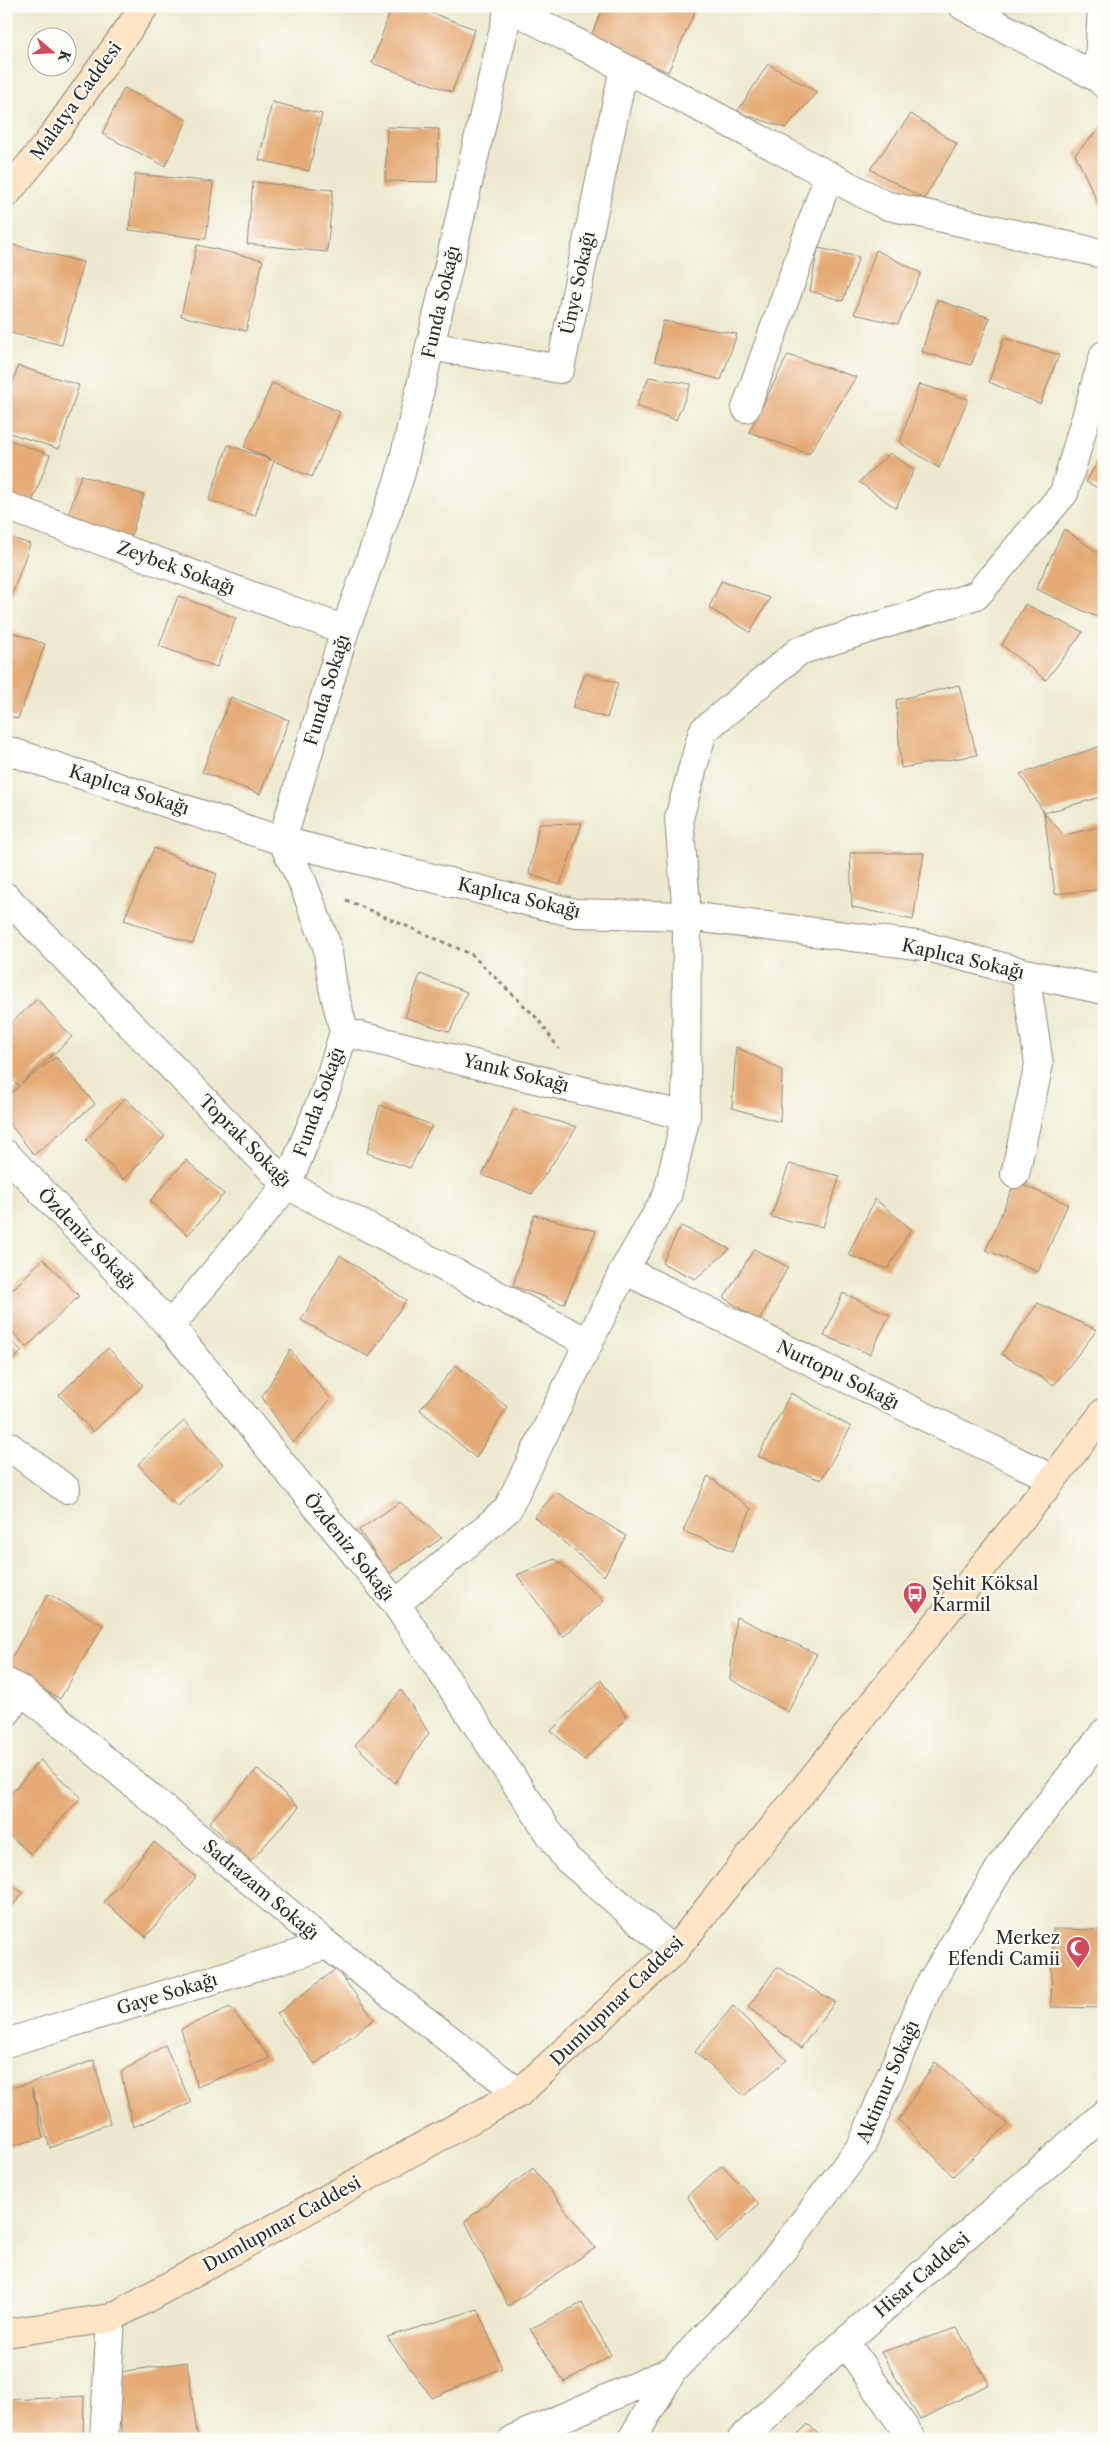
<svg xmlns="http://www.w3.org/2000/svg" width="1110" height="2445" viewBox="0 0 1110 2445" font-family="'Libre Caslon Text',serif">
  <rect width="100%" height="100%" fill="#fdfcf7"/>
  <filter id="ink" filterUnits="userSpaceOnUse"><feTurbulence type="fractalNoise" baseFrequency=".02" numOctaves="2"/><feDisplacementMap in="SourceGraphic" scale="10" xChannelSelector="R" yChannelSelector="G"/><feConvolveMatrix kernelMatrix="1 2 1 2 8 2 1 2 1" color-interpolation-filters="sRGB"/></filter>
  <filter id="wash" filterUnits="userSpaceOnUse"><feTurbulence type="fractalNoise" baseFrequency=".0096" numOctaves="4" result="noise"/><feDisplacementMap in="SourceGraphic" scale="20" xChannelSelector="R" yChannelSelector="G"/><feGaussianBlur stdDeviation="1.12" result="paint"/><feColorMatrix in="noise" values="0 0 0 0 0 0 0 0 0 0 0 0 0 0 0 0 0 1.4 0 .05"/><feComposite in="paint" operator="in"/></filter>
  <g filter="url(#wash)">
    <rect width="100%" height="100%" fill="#ede9ce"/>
    <g id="blocks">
      <path fill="#e5ab76" d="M392,6h21l62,23 -23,63 -80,-29z
        M604,6h84l8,3 -28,63 -78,-34z
        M768,64l49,28 -31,36 -49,-16z
        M124,88l63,32 -22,46 -63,-32z
        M272,102l50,12 -13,57 -50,-11z
        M911,114l46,30 -33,55 -54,-30z
        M387,127l52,2 -2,53 -52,-1z
        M1100,128l4,4v84l-29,-62z
        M135,174l78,8 -7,57 -77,-9z
        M253,182l80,8 -6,62 -80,-8z
        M6,243l77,19 -21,83 -56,-13z
        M197,245l66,15 -17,71 -65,-15z
        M818,248l41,9 -16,44 -33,-10z
        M876,250l45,23 -23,51 -44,-10z
        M937,300l53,18 -19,47 -49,-13z
        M663,321l74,13 -16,46 -66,-19z
        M1004,338l55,17 -19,49 -51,-22z
        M788,355l68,22 -47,77 -60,-22z
        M18,366l61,19 -20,64 -53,-17v-28z
        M649,377l42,7 -15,36 -40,-14z
        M272,383l68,29 -28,65 -38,-16 -19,55 -46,-16 19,-55 44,15 -28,-13z
        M919,384l49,15 -29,69 -39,-25z
        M6,439l44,16 -19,50 -25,-9z
        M1104,451v40l-18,-9z
        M890,453l24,17 -18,38 -37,-26z
        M81,475l63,20 -14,44 -63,-20z
        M1064,529l40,28v53l-5,8 -63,-29z
        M6,536l24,8 -23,65h-1z
        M721,581l49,17 -20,34 -41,-24z
        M178,596l58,22 -19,49 -58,-21z
        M1025,604l58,28 -37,48 -44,-35z
        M6,630l39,14 -27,75 -12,-4z
        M585,674l33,9 -11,35 -35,-10z
        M959,685l18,70 -76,13 -5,-68z
        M231,697l58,23 -29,74 -58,-22z
        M1104,745v51l-60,17 -24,-39z
        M1044,813l20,22 40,-9v63l-49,5z
        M582,823l-22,62 -31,-11 10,-50z
        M154,848l63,26 -24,70 -69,-24z
        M850,853h74l-11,67 -61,-13z
        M420,974l47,18 -17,40 -45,-15z
        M37,999l35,38 -50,46 34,-26 39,47 -61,51 -28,-36v-21l13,-12 -13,-13v-45z
        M736,1047l46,23 -2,52 -48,-14z
        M125,1098l40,38 -41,44 -38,-40z
        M380,1105l52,20 -22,43 -43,-15z
        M514,1109l63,18 -45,67 -50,-19z
        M186,1160l38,34 -36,41 -38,-34z
        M789,1164l51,12 -17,51 -52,-10z
        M1015,1182l53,22 -30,68 -52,-22z
        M875,1199l36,30 -23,40 -40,-14z
        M534,1215l62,16 -32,73 -51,-18z
        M681,1226l49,23 -35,30 -33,-16z
        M754,1249l34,18 -29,54 -35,-23z
        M340,1255l66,45 -37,57 -68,-37z
        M43,1259l36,37 -52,51 -21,-22v-29z
        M843,1293l47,22 -20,39 -46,-18z
        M1038,1303l59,27 -43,55 -53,-31z
        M6,1336l16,15 -16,16z
        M108,1348l35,37 -50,47 -34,-37z
        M290,1350l41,49 -38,44 -31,-46z
        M456,1365l51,42 -31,51 -56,-48z
        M791,1393l60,34 -30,53 -63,-24z
        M184,1421l39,43 -46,43 -39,-43z
        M708,1476l43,33 -18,42 -50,-20z
        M556,1492l70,44 -22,40 -70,-59z
        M400,1502l42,36 -53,36 -30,-44z
        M555,1559l49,42 -41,36 -46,-62z
        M48,1594l55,31 -43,74 -54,-32z
        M736,1617l81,37 -29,58 -58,-33z
        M601,1680l26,38 -43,42 -33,-29z
        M401,1690l28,43 -34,50 -40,-38z
        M40,1760l41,37 -50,57 -25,-21v-34z
        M257,1769l42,38 -48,54 -42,-38z
        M154,1842l42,35 -50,60 -42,-35z
        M6,1880l17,13 -17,21z
        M1053,1929l51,1v78l-53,-1z
        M777,1967l58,35 -34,46 -53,-41z
        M336,1969l38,50 -59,45 -38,-50z
        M733,2006l54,54 -43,36 -49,-44z
        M230,2007l40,51 -73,29 -16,-58z
        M165,2045l26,58 -58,24 -12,-55z
        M94,2060l16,63 -60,25 -18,-60 11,50 -37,9v-58l24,-6z
        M935,2062l73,62 -55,52 -54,-56z
        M722,2165l37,39 -42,38 -30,-46z
        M533,2168l62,80 -87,58 -43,-85z
        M582,2303l29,52 -47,27 -34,-53z
        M478,2309l24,59 -70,30 -45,-61z
        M957,2328l32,56 -69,36 -39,-68z
        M187,2362l11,77h-75l-10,-66z
        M84,2396l-1,43h-75l3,-39z
        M808,2424l15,15h-30z"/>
    </g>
  </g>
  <g filter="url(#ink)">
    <use href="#blocks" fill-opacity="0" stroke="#8c8a7c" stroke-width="1"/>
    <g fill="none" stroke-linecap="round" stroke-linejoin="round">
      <defs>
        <path id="street" d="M507,6l378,199 219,49
          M963,6l135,72 6,6
          M1098,78l4,-72
          M430,346l130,23 64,-301
          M746,408l83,-233
          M6,506l339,124
          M6,750l276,91 293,72 112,3 237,30 101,27 79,17
          M6,897l281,288 302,158
          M344,1032l342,84
          M6,1154l164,172 226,278 170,254 108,93
          M1015,1174l24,-110 -14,-91
          M624,1270l429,209
          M170,1326l117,-141 40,-98 17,-55 -11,-45 -6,-41 -25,-65 -20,-40 63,-211 55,-154 109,-469
          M6,1444l60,45
          M396,1604l111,-94 117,-240 43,-74 19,-80 1,-200 -8,-98 24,-87 96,-80 178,-56 87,-102 40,-138
          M6,1682l15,8 306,255 192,148
          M6,1713l15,-23
          M6,2043l321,-98
          M845,2342l67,97
          M104,2439l7,-121
          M513,2439l160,-69
          M632,2439l41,-69 85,-88 104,-137 65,-156 76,-126 101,-130
          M742,2439l103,-97 259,-228"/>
        <path id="secondary" d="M6,194l41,-50 98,-138
          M6,2333l105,-15 408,-225 155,-142 379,-472 51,-67"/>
      </defs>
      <use href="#street" stroke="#8c8a7c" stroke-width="30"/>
      <use href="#secondary" stroke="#8c8a7c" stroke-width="30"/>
      <path stroke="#8c8a7c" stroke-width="3" stroke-dasharray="4 4" stroke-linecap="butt" d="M346,900l125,54 67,65 21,30"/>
      <use href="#street" stroke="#fff" stroke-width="28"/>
      <use href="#secondary" stroke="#fde5c5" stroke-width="28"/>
    </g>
  </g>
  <defs>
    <symbol id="bus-pin" viewBox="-11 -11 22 30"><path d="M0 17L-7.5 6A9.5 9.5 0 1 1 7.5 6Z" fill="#d1495b" stroke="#fdfcf7"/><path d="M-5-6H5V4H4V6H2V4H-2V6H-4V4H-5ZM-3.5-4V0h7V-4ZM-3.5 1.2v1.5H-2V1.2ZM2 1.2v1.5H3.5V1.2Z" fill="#fff"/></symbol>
    <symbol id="mosque-pin" viewBox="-11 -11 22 30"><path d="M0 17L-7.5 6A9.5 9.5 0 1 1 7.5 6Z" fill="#d1495b" stroke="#fdfcf7"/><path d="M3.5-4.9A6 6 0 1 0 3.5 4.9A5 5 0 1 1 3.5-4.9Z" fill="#fff"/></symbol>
  </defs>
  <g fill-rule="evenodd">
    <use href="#bus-pin" x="901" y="1580" width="28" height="38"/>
    <use href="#mosque-pin" x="1064" y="1934" width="28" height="38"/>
  </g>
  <g text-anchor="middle" stroke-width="4.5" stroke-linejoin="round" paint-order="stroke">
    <g font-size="18" fill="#2b2b2b" stroke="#fdfcf7">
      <text transform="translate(76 101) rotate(-54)" y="6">Malatya Caddesi</text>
      <text transform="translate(578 283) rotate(-78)" y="6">Ünye Sokağı</text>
      <text transform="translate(441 302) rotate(-77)" y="6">Funda Sokağı</text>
      <text transform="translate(176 568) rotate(20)" y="6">Zeybek Sokağı</text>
      <text transform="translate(327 690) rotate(-73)" y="6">Funda Sokağı</text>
      <text transform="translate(129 790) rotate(18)" y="6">Kaplıca Sokağı</text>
      <text transform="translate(519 898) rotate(13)" y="6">Kaplıca Sokağı</text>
      <text transform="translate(963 959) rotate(13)" y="6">Kaplıca Sokağı</text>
      <text transform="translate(516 1073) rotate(14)" y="6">Yanık Sokağı</text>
      <text transform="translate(319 1102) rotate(-70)" y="6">Funda Sokağı</text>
      <text transform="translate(245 1141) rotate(45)" y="6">Toprak Sokağı</text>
      <text transform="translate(87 1239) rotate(46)" y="6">Özdeniz Sokağı</text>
      <text transform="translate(838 1375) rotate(26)" y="6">Nurtopu Sokağı</text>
      <text transform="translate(349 1547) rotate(51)" y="6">Özdeniz Sokağı</text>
      <text transform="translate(261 1890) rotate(40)" y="6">Sadrazam Sokağı</text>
      <text transform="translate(167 1994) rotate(-17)" y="6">Gaye Sokağı</text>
      <text transform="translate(617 2001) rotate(-44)" y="6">Dumlupınar Caddesi</text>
      <text transform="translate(888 2082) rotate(-67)" y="6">Aktimur Sokağı</text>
      <text transform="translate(282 2224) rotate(-29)" y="6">Dumlupınar Caddesi</text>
      <text transform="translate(922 2275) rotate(-41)" y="6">Hisar Caddesi</text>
    </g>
    <g font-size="18" fill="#2b2b2b" stroke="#fdfcf7" text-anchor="start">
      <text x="932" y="1590">Şehit Köksal<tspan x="932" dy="21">Karmil</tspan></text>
      <text x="1060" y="1944" text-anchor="end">Merkez<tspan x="1060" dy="21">Efendi Camii</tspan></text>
    </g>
  </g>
  <rect width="1110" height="2445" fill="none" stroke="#fdfcf7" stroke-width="25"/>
  <g transform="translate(52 52) rotate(109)"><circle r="24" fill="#fdfcf7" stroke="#a9a8a5"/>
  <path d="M0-4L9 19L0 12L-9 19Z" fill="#d1495b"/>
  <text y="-8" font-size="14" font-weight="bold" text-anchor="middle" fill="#2b2b2b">K</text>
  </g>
</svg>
